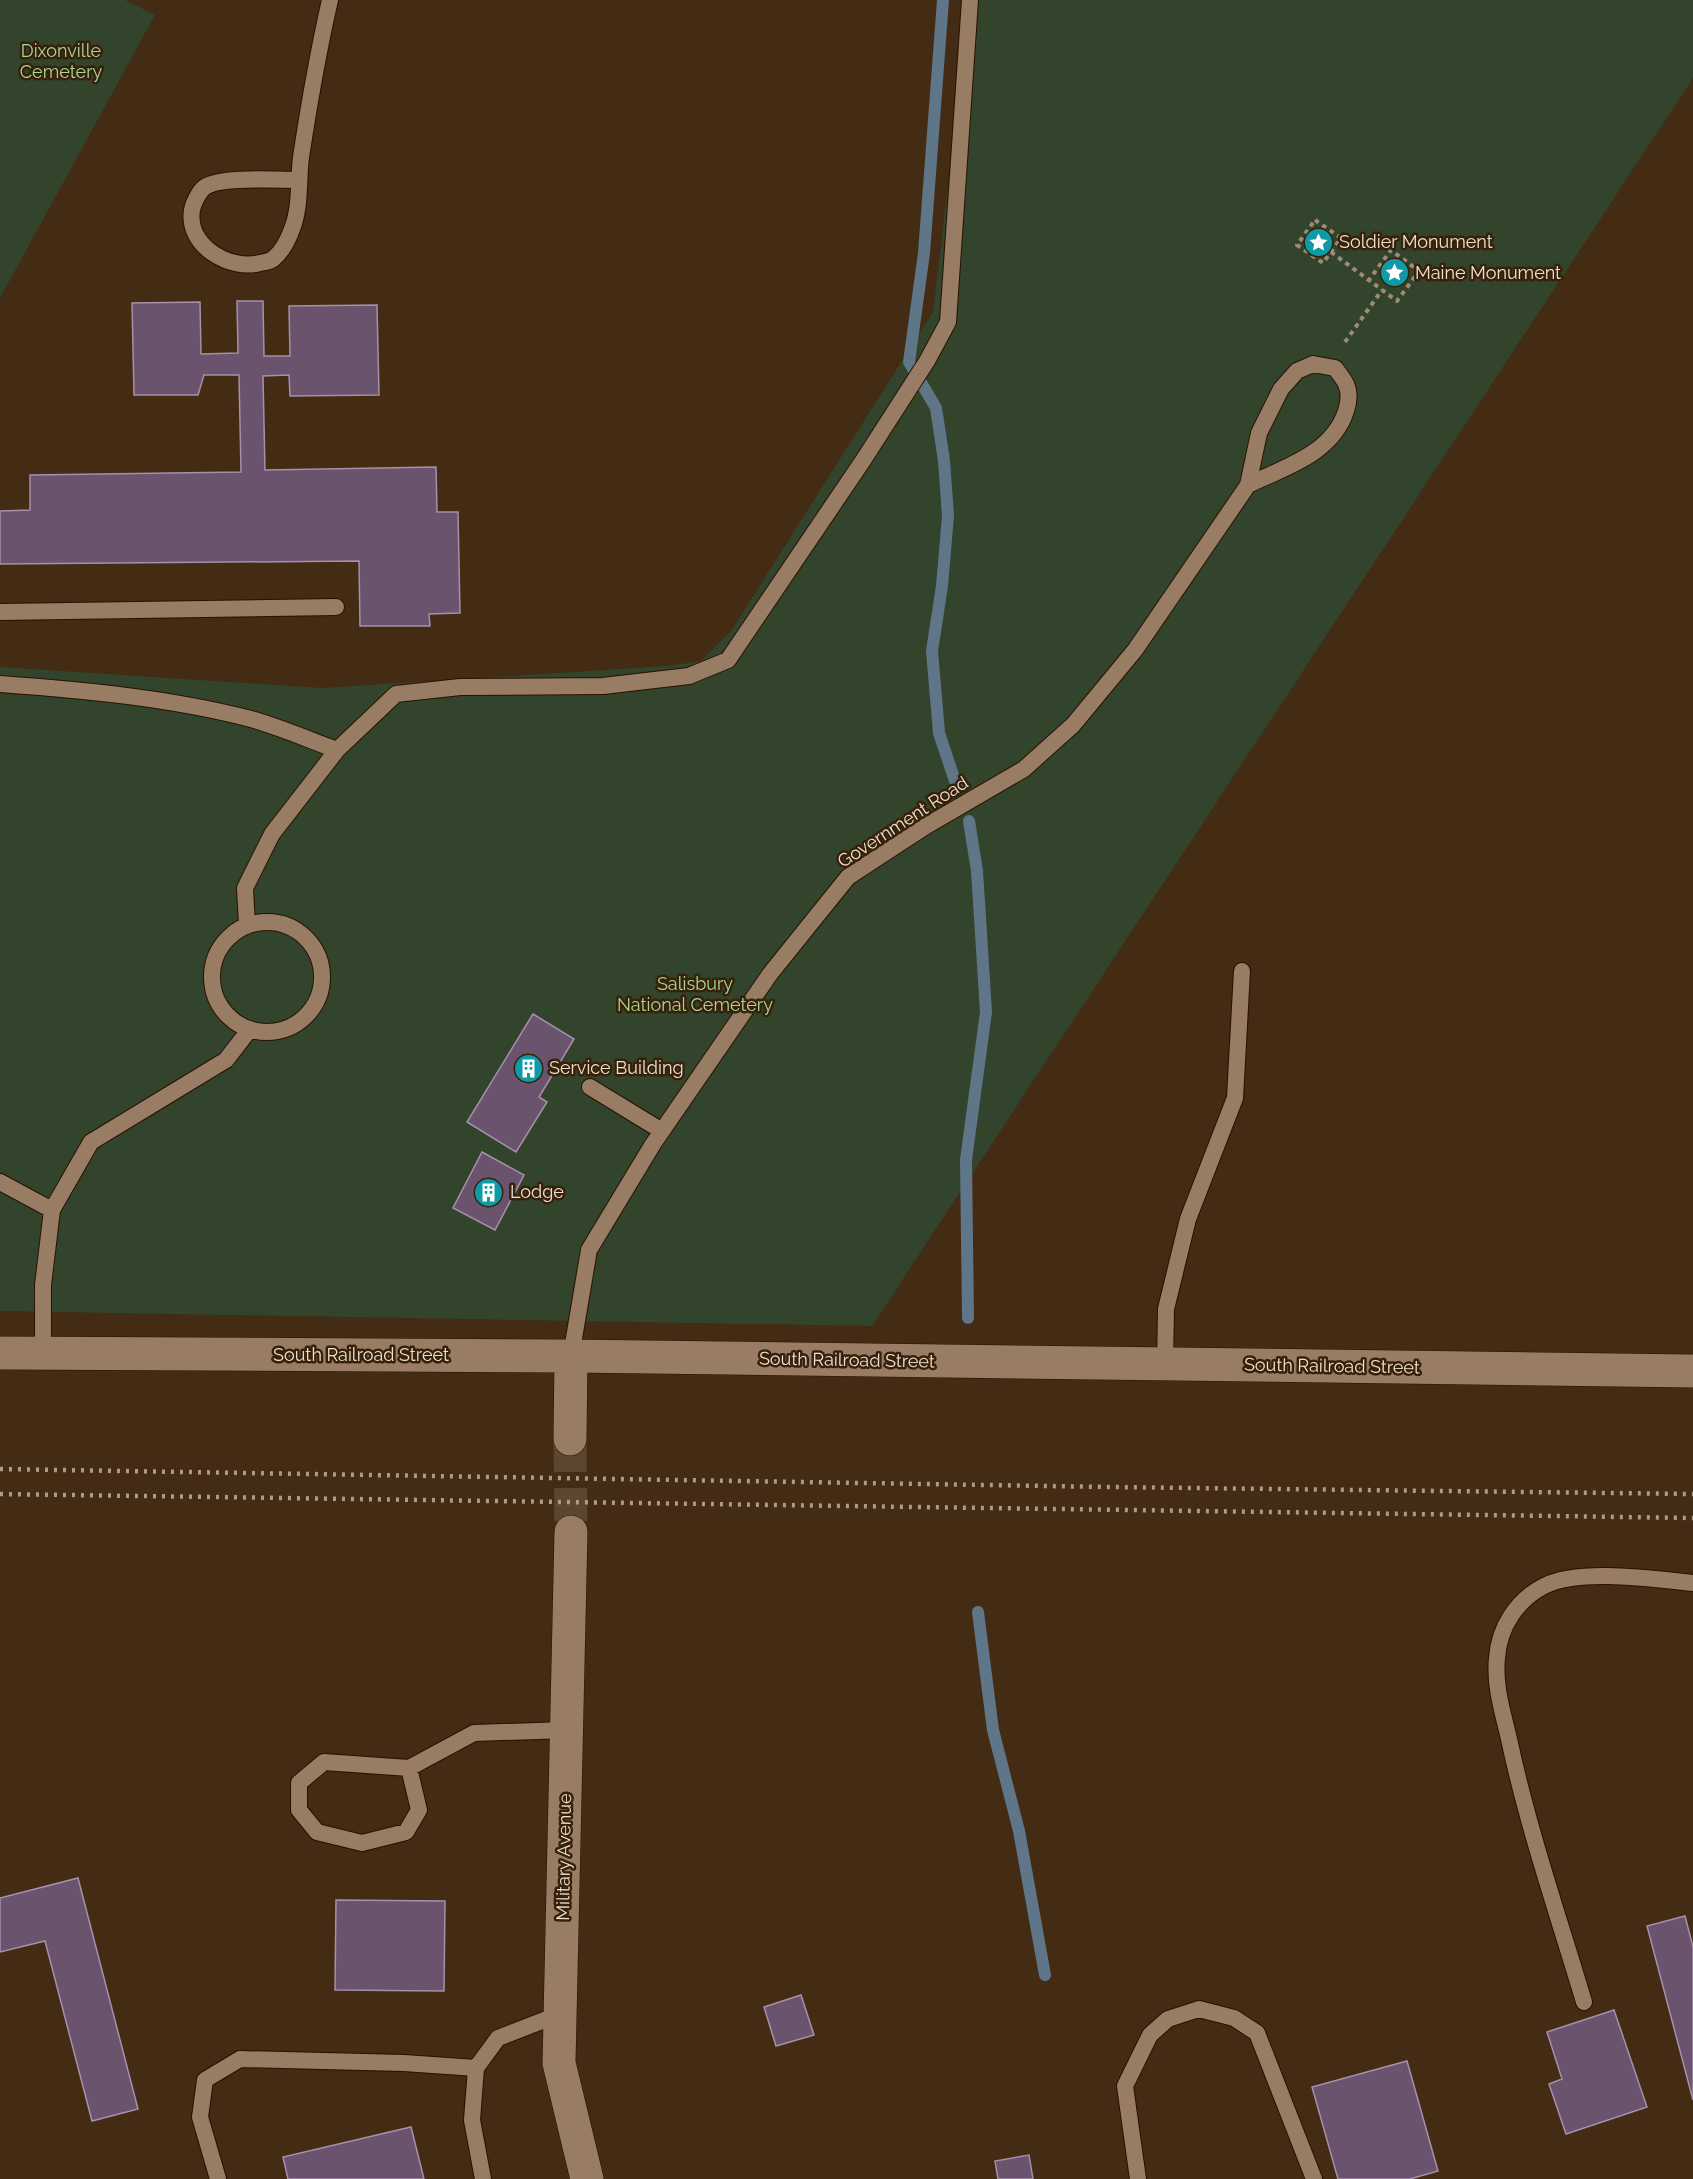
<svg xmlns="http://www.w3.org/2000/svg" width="1693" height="2179" viewBox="0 0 1693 2179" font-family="Raleway,sans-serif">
  <rect width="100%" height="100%" fill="#432b14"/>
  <path fill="#33442c" d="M0,0h125l30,15 -155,283z
    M970,0h723v78l-821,1248 -872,-15v-644l323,21 344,-22 34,-5 30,-30 202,-319z"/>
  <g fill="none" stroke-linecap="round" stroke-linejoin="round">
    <path stroke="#5e7687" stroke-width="12" d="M943,0l-19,253 -15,109 27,46 8,53 4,55 -6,70 -10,65 7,82 18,54
      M968,1318l-2,-158 20,-148 -9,-141 -8,-50
      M978,1612l15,118 26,101 26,144"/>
  </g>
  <path fill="#6a536d" stroke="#a88fab" stroke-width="1.5" d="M237,301h26l1,55h26l-1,-50 88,-1 2,90 -89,1 -1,-21 -26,1 2,94 171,-3 1,45h21l2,101 -31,1 1,12h-70l-1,-65 -359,3v-53l30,-1v-35l211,-3 -2,-97h-35l-6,20h-64l-2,-92 68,-1 1,52 37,-1z
    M533,1014l41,25 -35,58 8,5 -31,50 -49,-30z
    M482,1152l42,23 -29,55 -42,-22z
    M78,1878l60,231 -46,12 -47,-180 -45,11v-54z
    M336,1900l109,1 -1,90 -109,-1z
    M1685,1916l8,31v153l-46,-174z
    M801,1995l13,40 -38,11 -12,-39z
    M1614,2010l33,97 -81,27 -17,-50 13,-5 -15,-47z
    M1407,2061l31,110 -28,8h-72l-26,-92z
    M411,2127l13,52h-136l-5,-22z
    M1029,2155l4,24h-35l-3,-18z"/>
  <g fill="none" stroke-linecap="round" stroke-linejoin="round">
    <path stroke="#5d4630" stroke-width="33" stroke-dasharray="33 16" stroke-linecap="butt" d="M570,1439l1,93"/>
    <defs>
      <path id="lane" d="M299,180c-20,0 -79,-4 -94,7 -6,4 -12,17 -13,23 -6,36 38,61 68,53 4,-1 9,-1 13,-4 9,-7 15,-19 19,-30 9,-23 6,-48 9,-72 8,-52 17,-105 29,-157
        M0,612l336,-5
        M0,684c83,6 170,14 251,35 29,8 58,21 86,31
        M212 977a55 55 0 1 1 110 0a55 55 0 1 1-110 0Z
        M247,926l-2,-38 27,-54 65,-84 59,-56 64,-7 143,-1 86,-10 39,-16 136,-201 63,-98 21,-39 22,-322
        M590,1087l72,44
        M0,1182l52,28
        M43,1354v-69l9,-75 39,-68 135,-82 24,-31
        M571,1356l18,-106 64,-106 117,-170 78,-97 78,-51 98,-57 49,-44 62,-75 113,-165 11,-52 22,-44 16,-18 16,-7 22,4c4,5 8,10 11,16 4,9 3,18 0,27 -14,43 -61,56 -98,74
        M1165,1364l1,-55 22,-90 47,-121 7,-127
        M409,1768l10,42 -13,22 -44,11 -45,-11 -18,-22v-27l25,-21 85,6 65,-35 93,-3
        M1584,2002c-26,-87 -56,-174 -75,-263 -6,-26 -15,-54 -12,-81 2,-31 20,-58 47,-72 35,-18 110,-7 149,-3
        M218,2179l-18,-62 5,-37 35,-21 164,4 72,5
        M483,2179l-11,-59 4,-52 22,-30 62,-24
        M1138,2179l-13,-93 25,-51 18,-16 31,-10 35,9 23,15 57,146"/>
      <path id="street" d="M0,1353l571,3 1122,15
        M570,1439l1,-83
        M571,1532l-12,531 28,116"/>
    </defs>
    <use href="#lane" stroke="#281200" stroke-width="18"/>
    <use href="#street" stroke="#281200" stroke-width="34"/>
    <path stroke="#9d8a77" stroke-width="4" stroke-dasharray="4.5 4.5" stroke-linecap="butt" d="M1315,220l26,18 -18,25 -26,-18z
      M1331,252l66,49 22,-30 -28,-21 -22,30
      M1345,342l37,-52"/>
    <use href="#lane" stroke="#987c64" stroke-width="16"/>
    <use href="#street" stroke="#987c64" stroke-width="33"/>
    <path stroke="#ad9b89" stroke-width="4.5" stroke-dasharray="3 6" stroke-linecap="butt" d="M0,1469l1109,18 584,7
      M0,1494l1693,24"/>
  </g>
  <defs>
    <symbol id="sight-disc" viewBox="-11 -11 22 22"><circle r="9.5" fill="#0f9aa8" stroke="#38210a"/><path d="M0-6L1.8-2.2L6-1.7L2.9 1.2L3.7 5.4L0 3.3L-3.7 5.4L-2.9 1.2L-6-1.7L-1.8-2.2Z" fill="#fff"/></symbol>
    <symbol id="building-disc" viewBox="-11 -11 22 22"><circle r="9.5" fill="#0f9aa8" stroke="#38210a"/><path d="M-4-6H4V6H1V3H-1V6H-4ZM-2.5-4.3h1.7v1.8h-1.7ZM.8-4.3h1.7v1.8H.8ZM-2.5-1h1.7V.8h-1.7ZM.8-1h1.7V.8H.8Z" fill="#fff"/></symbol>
  </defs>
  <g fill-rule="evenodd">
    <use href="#sight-disc" x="1302" y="226" width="33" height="33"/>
    <use href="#sight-disc" x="1378" y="256" width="33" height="33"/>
    <use href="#building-disc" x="512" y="1052" width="33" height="33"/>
    <use href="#building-disc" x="472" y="1176" width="33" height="33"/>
  </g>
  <g text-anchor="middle" stroke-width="5" stroke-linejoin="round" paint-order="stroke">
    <g font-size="18" fill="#a7d697" stroke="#38210a">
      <text x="61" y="57">Dixonville<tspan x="61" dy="21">Cemetery</tspan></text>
      <text x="695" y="990">Salisbury<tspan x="695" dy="21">National Cemetery</tspan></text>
    </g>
    <g font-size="18" fill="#eedfd1" stroke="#38210a" text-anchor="start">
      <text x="1339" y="248">Soldier Monument</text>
      <text x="1415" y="279">Maine Monument</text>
      <text x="549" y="1074">Service Building</text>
      <text x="510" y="1198">Lodge</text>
    </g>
    <g font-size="18" fill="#eedfd1" stroke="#38210a">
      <text transform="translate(903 822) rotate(-33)" y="6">Government Road</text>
      <text x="361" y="1361">South Railroad Street</text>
      <text transform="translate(847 1360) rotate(1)" y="6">South Railroad Street</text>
      <text transform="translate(1332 1366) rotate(1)" y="6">South Railroad Street</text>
      <text transform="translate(564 1857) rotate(-89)" y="6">Military Avenue</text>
    </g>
  </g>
</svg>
